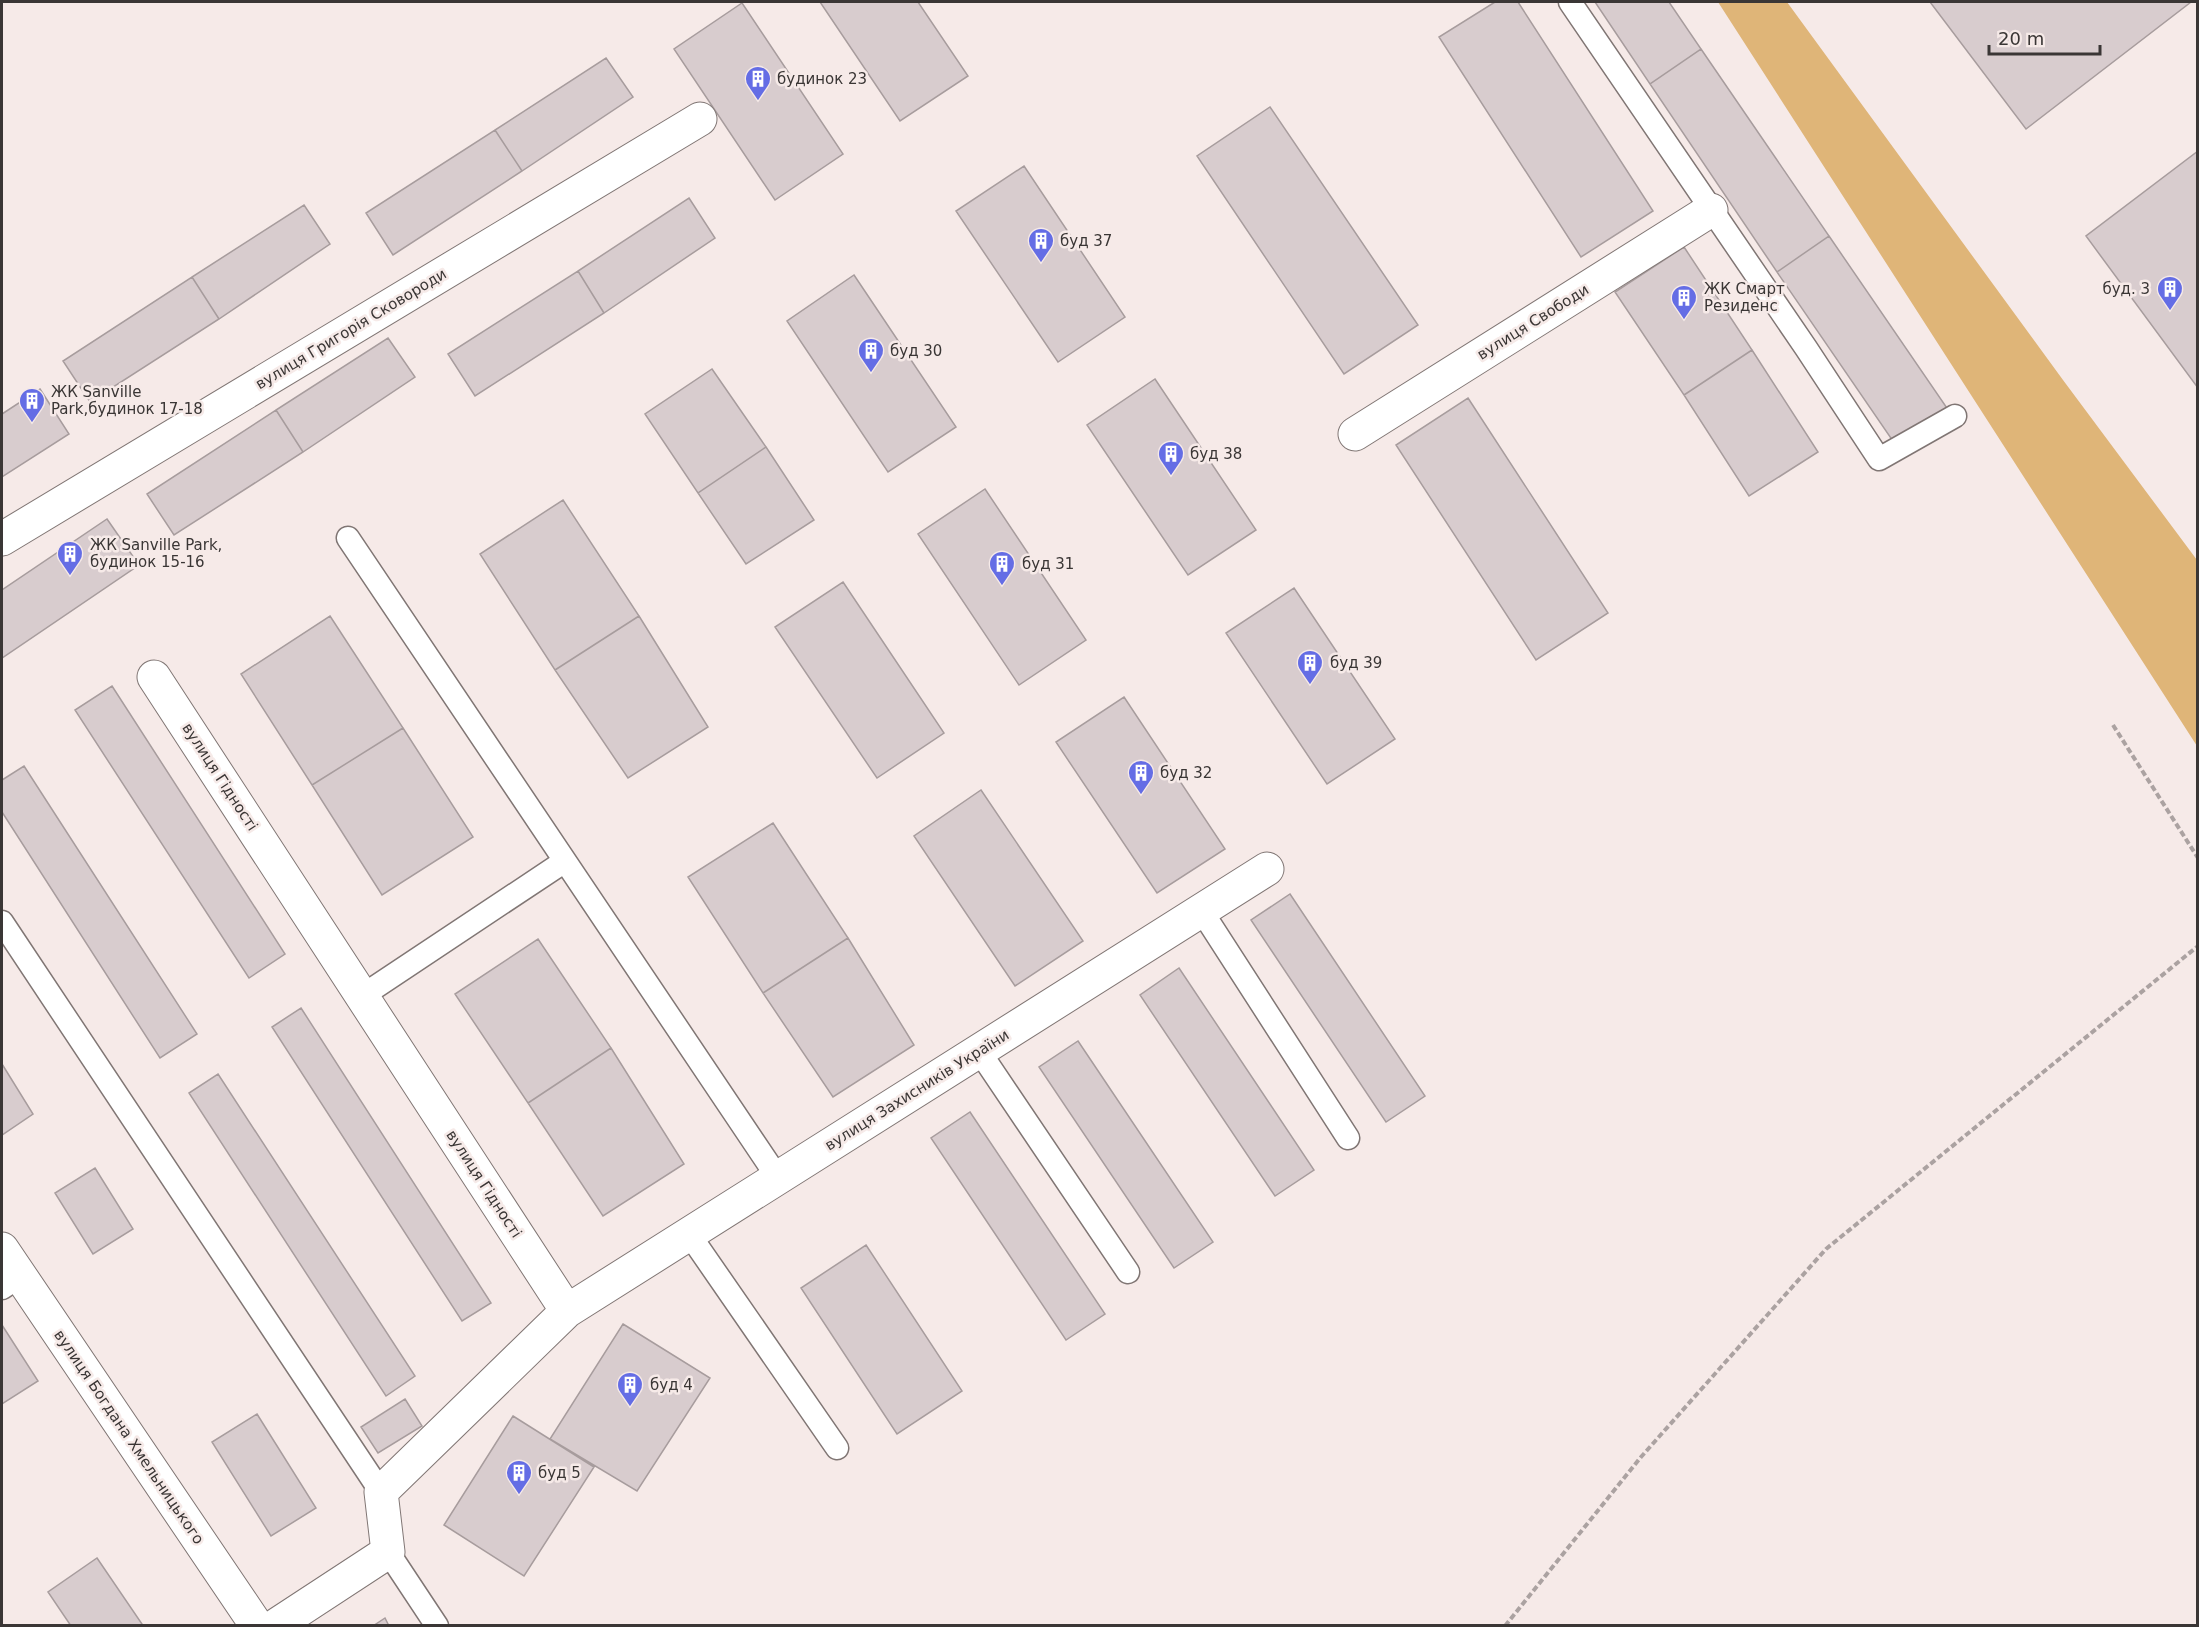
<svg xmlns="http://www.w3.org/2000/svg" width="2199" height="1627" viewBox="0 0 2199 1627" font-family="'DejaVu Sans',sans-serif">
  <rect width="100%" height="100%" fill="#f6eae8"/>
  <path fill="#dfb578" d="M1718,2h69l276,378 134,180v186z"/>
  <path fill="#d8ccce" stroke="#a79c9d" stroke-width="1.5" d="M820,2h98l50,74 -68,45z
    M1495,2h23l135,209 -72,46 -142,-220z
    M1595,2h74l32,47 -51,35z
    M1930,2h261l-165,127z
    M742,3l101,151 -68,46 -101,-151z
    M1701,49l128,187 -52,36 -127,-188z
    M606,58l27,39 -111,74 -27,-41z
    M1270,107l148,218 -74,49 -147,-218z
    M495,130l27,41 -129,84 -27,-42z
    M2198,151v237l-112,-152z
    M1024,166l101,151 -67,45 -102,-151z
    M689,198l26,40 -111,75 -26,-42z
    M304,205l26,39 -111,75 -27,-42z
    M1829,236l120,175 -52,36 -120,-175z
    M1684,247l68,103 -68,45 -69,-103z
    M578,271l26,42 -129,83 -27,-42z
    M854,275l102,152 -68,45 -101,-151z
    M192,277l27,42 -129,83 -27,-41z
    M388,338l27,39 -112,75 -27,-42z
    M1752,350l66,102 -69,44 -65,-101z
    M712,369l54,78 -68,46 -53,-79z
    M1155,379l101,151 -68,45 -101,-150z
    M40,389l29,45 -67,43v-63z
    M1468,398l140,215 -72,47 -140,-215z
    M276,410l27,42 -129,83 -27,-41z
    M766,447l48,73 -68,44 -48,-71z
    M985,489l101,151 -67,45 -101,-151z
    M563,500l76,116 -84,54 -75,-116z
    M107,519l32,46 -137,93v-68z
    M843,582l101,151 -67,45 -102,-151z
    M1294,588l101,151 -68,45 -101,-151z
    M330,616l73,112 -91,57 -71,-111z
    M639,616l69,111 -80,51 -73,-108z
    M112,686l173,268 -36,24 -174,-268z
    M1124,697l101,152 -68,44 -101,-151z
    M403,728l70,109 -91,58 -70,-110z
    M24,766l173,268 -37,24 -158,-246v-32z
    M981,790l102,151 -68,45 -101,-150z
    M773,823l75,115 -85,55 -75,-116z
    M1290,894l135,202 -39,26 -135,-202z
    M848,938l66,107 -81,52 -70,-104z
    M538,939l73,109 -83,55 -73,-109z
    M1179,968l135,202 -39,26 -135,-201z
    M301,1008l190,295 -29,18 -190,-294z
    M1078,1041l135,201 -39,26 -135,-201z
    M611,1048l73,116 -81,52 -75,-113z
    M2,1064l31,50 -31,21z
    M218,1074l197,302 -29,20 -197,-303z
    M970,1112l135,202 -39,26 -135,-202z
    M95,1168l38,61 -40,25 -38,-61z
    M866,1245l96,146 -65,43 -96,-146z
    M623,1324l87,54 -73,113 -87,-52z
    M2,1325l36,56 -36,23z
    M405,1399l17,27 -44,27 -17,-26z
    M257,1414l59,94 -45,28 -59,-94z
    M513,1416l81,51 -70,109 -80,-51z
    M97,1558l45,66 -3,2h-68l-23,-34z
    M385,1618l4,8h-16z"/>
  <g fill="none" stroke-linecap="round" stroke-linejoin="round">
    <defs>
      <path id="service" d="M1570,2l236,346 73,111 76,-43
        M348,538l430,640
        M1201,910l147,228
        M2,922l379,570
        M362,996l203,-135
        M979,1051l149,221
        M689,1234l148,214
        M2,1288l18,-12
        M388,1552l49,74"/>
      <path id="minor" d="M1355,434l356,-224
        M2,539l698,-420
        M154,677l413,634 -186,181 7,60 -113,74
        M2,1249l255,377
        M567,1311l700,-442"/>
    </defs>
    <use href="#service" stroke="#807674" stroke-width="25"/>
    <use href="#minor" stroke="#807674" stroke-width="35"/>
    <path stroke="#aba2a1" stroke-width="4" stroke-dasharray="6 3" stroke-linecap="butt" d="M2113,725l85,133
      M1505,1626l136,-169 185,-208 372,-303"/>
    <use href="#service" stroke="#fff" stroke-width="22"/>
    <use href="#minor" stroke="#fff" stroke-width="33"/>
  </g>
  <defs>
    <symbol id="building-pin" viewBox="-11 -11 22 30"><path d="M0 17L-7.5 6A9.5 9.5 0 1 1 7.5 6Z" fill="#646de5" stroke="#f6eae8"/><path d="M-4-6H4V6H1V3H-1V6H-4ZM-2.5-4.3h1.7v1.8h-1.7ZM.8-4.3h1.7v1.8H.8ZM-2.5-1h1.7V.8h-1.7ZM.8-1h1.7V.8H.8Z" fill="#fff"/></symbol>
  </defs>
  <g fill-rule="evenodd">
    <use href="#building-pin" x="743" y="64" width="30" height="40"/>
    <use href="#building-pin" x="1026" y="226" width="30" height="40"/>
    <use href="#building-pin" x="2155" y="274" width="30" height="40"/>
    <use href="#building-pin" x="1669" y="283" width="30" height="40"/>
    <use href="#building-pin" x="856" y="336" width="30" height="40"/>
    <use href="#building-pin" x="17" y="386" width="30" height="40"/>
    <use href="#building-pin" x="1156" y="439" width="30" height="40"/>
    <use href="#building-pin" x="55" y="539" width="30" height="40"/>
    <use href="#building-pin" x="987" y="549" width="30" height="40"/>
    <use href="#building-pin" x="1295" y="648" width="30" height="40"/>
    <use href="#building-pin" x="1126" y="758" width="30" height="40"/>
    <use href="#building-pin" x="615" y="1370" width="30" height="40"/>
    <use href="#building-pin" x="504" y="1458" width="30" height="40"/>
  </g>
  <g text-anchor="middle" stroke-width="5" stroke-linejoin="round" paint-order="stroke">
    <g font-size="15" fill="#3a3635" stroke="#f6eae8" text-anchor="start">
      <text x="777" y="84">будинок 23</text>
      <text x="1060" y="246">буд 37</text>
      <text x="1704" y="294">ЖК Смарт<tspan x="1704" dy="17">Резиденс</tspan></text>
      <text x="2150" y="294" text-anchor="end">буд. 3</text>
      <text x="890" y="356">буд 30</text>
      <text x="51" y="397">ЖК Sanville<tspan x="51" dy="17">Park,будинок 17-18</tspan></text>
      <text x="1190" y="459">буд 38</text>
      <text x="90" y="550">ЖК Sanville Park,<tspan x="90" dy="17">будинок 15-16</tspan></text>
      <text x="1022" y="569">буд 31</text>
      <text x="1330" y="668">буд 39</text>
      <text x="1160" y="778">буд 32</text>
      <text x="650" y="1390">буд 4</text>
      <text x="538" y="1478">буд 5</text>
    </g>
    <g font-size="15" fill="#3a3635" stroke="#f6eae8">
      <text transform="translate(1533 322) rotate(-32)" y="5">вулиця Свободи</text>
      <text transform="translate(351 329) rotate(-31)" y="5">вулиця Григорія Сковороди</text>
      <text transform="translate(220 777) rotate(57)" y="5">вулиця Гідності</text>
      <text transform="translate(917 1090) rotate(-32)" y="5">вулиця Захисників України</text>
      <text transform="translate(484 1184) rotate(57)" y="5">вулиця Гідності</text>
      <text transform="translate(129 1437) rotate(56)" y="5">вулиця Богдана Хмельницького</text>
    </g>
  </g>
  <rect width="2199" height="1627" fill="none" stroke="#3a3635" stroke-width="6"/>
  <path d="M1989 45v9h111v-9" fill="none" stroke="#3a3635" stroke-width="3"/>
  <text x="1998" y="45" font-size="18" fill="#3a3635" stroke="#f6eae8" stroke-width="4.5" paint-order="stroke">20 m</text>
</svg>
